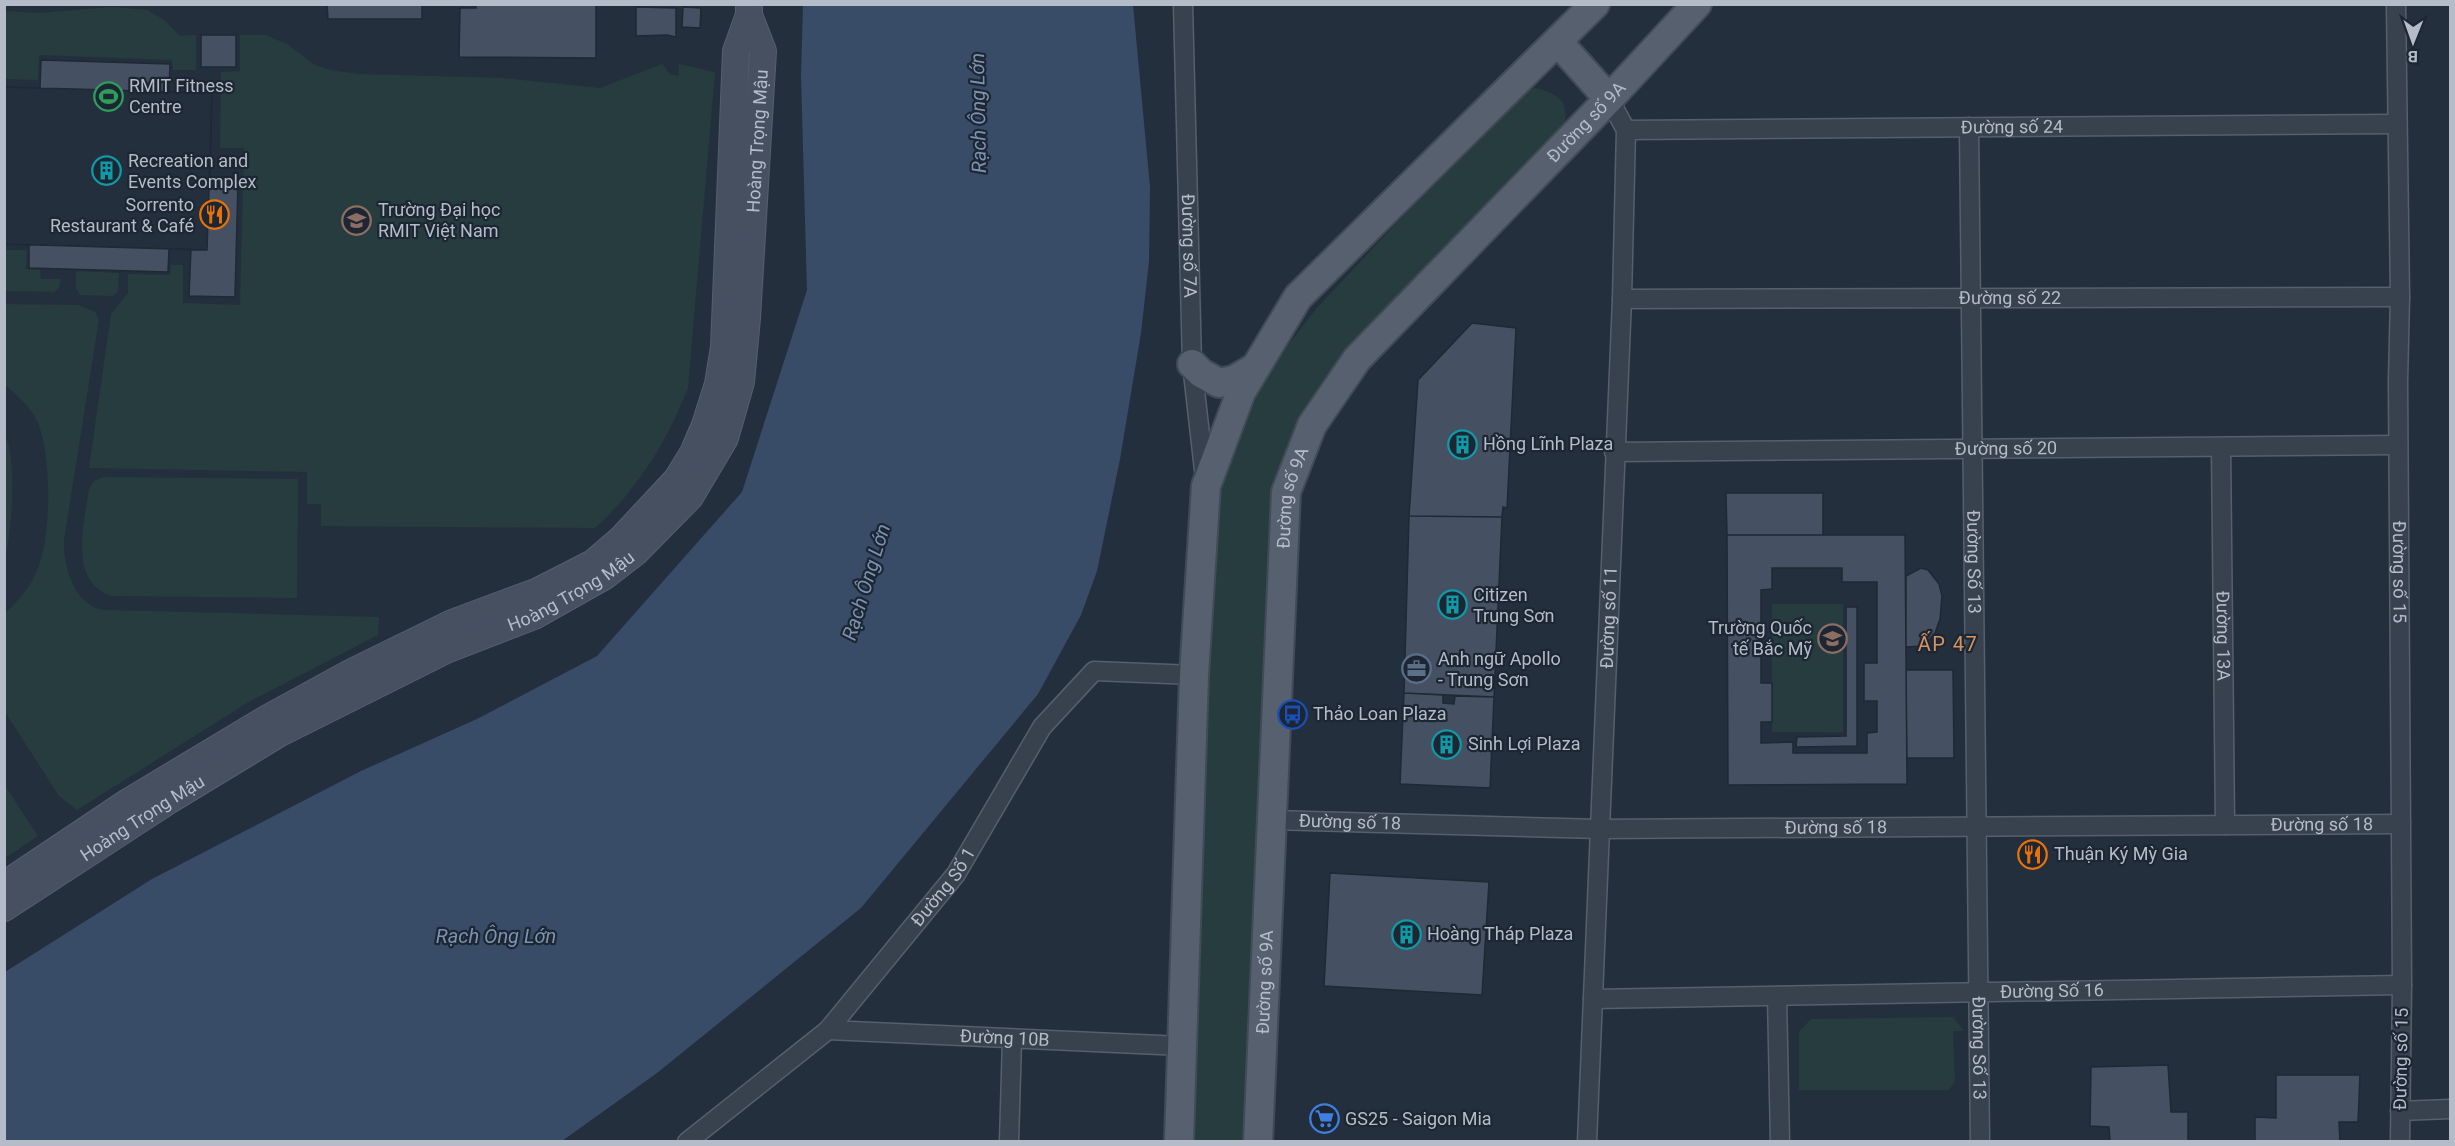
<svg xmlns="http://www.w3.org/2000/svg" width="2455" height="1146" viewBox="0 0 2455 1146" font-family="Roboto,sans-serif">
  <rect width="100%" height="100%" fill="#242f3e"/>
  <path fill="#263c3f" d="M112,7l35,3 16,9 17,17 16,-1v35h-23l-1,-10 -133,-5 -1,25 -33,-1v-68l34,2z
    M240,35h25l22,9 28,21 15,5 29,4 143,4 98,10 62,-24 8,10 8,2 1,-12 36,8 -27,316c-22,55 -50,101 -93,140l-274,-2v-22h-14v-32l-218,-4 22,-154 17,-21v-19l42,1 1,-10h12v38l57,2 4,-157h-24l1,-76 19,-1z
    M1535,88c25,6 37,15 27,43l-264,299 -51,711 -61,1 30,-615 4,-38 15,-49 25,-50 25,-41 31,-40 202,-216z
    M5,250h22l-1,19 14,1 1,9h20l-2,9 -5,4 -49,-1z
    M76,271l43,2 -1,18 -5,5 -33,-1 -4,-7z
    M5,304l73,1 17,7 4,7 -35,221c-1,25 10,66 40,70l275,7 -1,18 -131,68 -170,107 -18,-14 -54,-84v-99c12,-11 24,-24 31,-40 16,-34 16,-115 2,-150 -7,-16 -21,-28 -33,-38z
    M5,436c12,20 7,98 0,121z
    M103,477l195,2 -1,119 -186,-2c-43,-15 -27,-73 -22,-107l5,-8z
    M1772,604h71v128h-71z
    M4,784l34,52 -33,22h-1z
    M1953,1017l11,14h-11l2,50 -6,9h-150v-58l12,-13z"/>
  <path fill="#394c67" d="M803,5h330l17,182 -1,74 -8,72 -21,126 -23,112 -16,44 -43,79 -177,214 -204,165 -95,68h-557v-169l147,-93 209,-108 116,-52 120,-63 145,-164 65,-202 -6,-214z"/>
  <path fill="#455162" stroke="#1f2835" stroke-width="1.5" fill-rule="evenodd" d="M327,4h95v15h-94z
    M476,4h120v54l-137,-1 1,-49h16z
    M636,7l40,1v29l-9,-2 -31,1z
    M683,7l18,1 -1,20 -18,-1z
    M201,35h35v32h-35z
    M41,60l129,4 -1,28 43,1 -2,86 28,1 -3,117 -46,-1 2,-47h-22l-1,23 -139,-4v-23l-25,-1v-157l36,1z
    M4,87l208,6 -5,157 -203,-6z
    M1472,323l44,5 -9,180 -4,-1 -1,10 -93,-1 9,-136z
    M1726,493h97v42h-96z
    M1409,516l93,1 -8,180 -90,-4z
    M1727,535h178l2,249 -179,1zM1772,568h70v14h35v81h-13v38h13v31l-10,1v20h-74v-11l-32,1v-21h11v-39h-11v-93l11,-1z
    M1921,568l7,2 11,14 3,12 -2,23 -5,14 -7,8 -6,5 -16,1v-71z
    M1846,607h11v139l-61,1 1,-10 49,-1z
    M1906,670h47l1,88h-47z
    M1404,693l39,2v8l11,1 1,-8 39,1 -4,91 -90,-4z
    M1330,873l159,9 -7,113 -158,-9z
    M2168,1065l3,47h17v30h-78l-1,-15 -19,-1 1,-59z
    M2276,1075h84l-2,47h-19l1,20h-85v-25l21,1z"/>
  <g fill="none" stroke-linecap="round" stroke-linejoin="round">
    <defs>
      <g id="street">
        <path id="s1" d="M1183,4l9,360 13,115"/>
        <path id="s2" d="M2396,4l4,293 -2,84 4,604 -2,157"/>
        <path id="s3" d="M1969,127l11,1015"/>
        <path id="s4" d="M1626,130l771,-6"/>
        <path id="s5" d="M1622,299l778,-2"/>
        <path id="s6" d="M2221,447l4,378"/>
        <path id="s7" d="M1614,452l784,-7"/>
        <path id="s8" d="M1272,820l327,9 802,-5"/>
        <path d="M1777,996l3,146"/>
        <path id="s9" d="M1593,999l809,-14"/>
        <path id="s10" d="M828,1030l354,16"/>
        <path d="M2400,1111l50,-2"/>
        <path id="s11" d="M687,1142l141,-112 128,-156 86,-147 52,-56 100,4"/>
        <path d="M1009,1142l3,-103"/>
        <path id="s12" d="M1587,1142l35,-843 4,-169 -17,-31"/>
      </g>
      <g id="secondary">
        <path d="M4,885l124,-83 138,-83 86,-47 100,-49 86,-32 55,-28 29,-25 55,-59 16,-26 12,-28 13,-41 6,-37 12,-296 13,-36v-7"/>
        <path id="s13" d="M4,908l164,-107 112,-68 166,-83 88,-34 71,-40 31,-24 54,-55 35,-59 16,-56 6,-64 16,-267 -14,-36"/>
      </g>
      <g id="primary">
        <path d="M1558,42l51,57"/>
        <path d="M1192,364l9,9 18,10 15,-3 22,-13"/>
        <path d="M1179,1142l15,-467 12,-189 35,-94 57,-95 297,-293"/>
        <path id="s14" d="M1258,1142l28,-650 26,-67 45,-66 252,-260 88,-95"/>
      </g>
    </defs>
    <use href="#street" stroke="#565f6c" stroke-width="21"/>
    <use href="#secondary" stroke="#565f6c" stroke-width="28"/>
    <use href="#primary" stroke="#414a57" stroke-width="32"/>
    <use href="#street" stroke="#38414e" stroke-width="18"/>
    <use href="#secondary" stroke="#465061" stroke-width="26"/>
    <use href="#primary" stroke="#56606e" stroke-width="28"/>
  </g>
  <defs>
    <symbol id="stadium-ring" viewBox="-11 -11 22 22"><circle r="9.5" fill="#1d2633" stroke="#2e9e5b" stroke-width="1.5"/><path d="M0-5a6.5 5 0 1 0 0 10a6.5 5 0 1 0 0-10ZM-3.5-1.8h7v3.6h-7Z" fill="#2e9e5b"/></symbol>
    <symbol id="building-ring" viewBox="-11 -11 22 22"><circle r="9.5" fill="#1d2633" stroke="#0f9aa8" stroke-width="1.5"/><path d="M-4-6H4V6H1V3H-1V6H-4ZM-2.5-4.3h1.7v1.8h-1.7ZM.8-4.3h1.7v1.8H.8ZM-2.5-1h1.7V.8h-1.7ZM.8-1h1.7V.8H.8Z" fill="#0f9aa8"/></symbol>
    <symbol id="restaurant-ring" viewBox="-11 -11 22 22"><circle r="9.5" fill="#1d2633" stroke="#e8710a" stroke-width="1.5"/><path d="M-5-6h1v4h1v-4h1v4h1v-4h1v5L-1.5 .5V6h-2V.5L-5-1ZM5-6V6H3V1.5H1.5Q1.5-4 5-6Z" fill="#e8710a"/></symbol>
    <symbol id="university-ring" viewBox="-11 -11 22 22"><circle r="9.5" fill="#1d2633" stroke="#8d6e63" stroke-width="1.5"/><path d="M0-5L7-2L0 1L-7-2ZM-4 1L0 2.5L4 1V4Q0 6-4 4Z" fill="#8d6e63"/></symbol>
    <symbol id="school-ring" viewBox="-11 -11 22 22"><circle r="9.5" fill="#1d2633" stroke="#8d6e63" stroke-width="1.5"/><path d="M0-5L7-2L0 1L-7-2ZM-4 1L0 2.5L4 1V4Q0 6-4 4Z" fill="#8d6e63"/></symbol>
    <symbol id="office-ring" viewBox="-11 -11 22 22"><circle r="9.5" fill="#1d2633" stroke="#5c6f8a" stroke-width="1.5"/><path d="M-6-3h4V-5.5h4V-3h4V5H-6ZM-1-4.5V-3h2v-1.5ZM-6 0V1H6V0Z" fill="#5c6f8a"/></symbol>
    <symbol id="bus-ring" viewBox="-11 -11 22 22"><circle r="9.5" fill="#1d2633" stroke="#1a4fb4" stroke-width="1.5"/><path d="M-5-6H5V4H4V6H2V4H-2V6H-4V4H-5ZM-3.5-4V0h7V-4ZM-3.5 1.2v1.5H-2V1.2ZM2 1.2v1.5H3.5V1.2Z" fill="#1a4fb4"/></symbol>
    <symbol id="supermarket-ring" viewBox="-11 -11 22 22"><circle r="9.5" fill="#1d2633" stroke="#3f7fe0" stroke-width="1.5"/><path d="M-6-5.5h2.5l.6 2H6L4.5 2H-2.5L-4.4-4H-6ZM-1.5 3.2a1.3 1.3 0 1 0 .1 0ZM3 3.2a1.3 1.3 0 1 0 .1 0Z" fill="#3f7fe0"/></symbol>
  </defs>
  <g fill-rule="evenodd">
    <use href="#stadium-ring" x="92" y="80" width="33" height="33"/>
    <use href="#building-ring" x="90" y="154" width="33" height="33"/>
    <use href="#restaurant-ring" x="198" y="198" width="33" height="33"/>
    <use href="#university-ring" x="340" y="204" width="33" height="33"/>
    <use href="#building-ring" x="1446" y="428" width="33" height="33"/>
    <use href="#building-ring" x="1436" y="588" width="33" height="33"/>
    <use href="#school-ring" x="1816" y="622" width="33" height="33"/>
    <use href="#office-ring" x="1400" y="652" width="33" height="33"/>
    <use href="#bus-ring" x="1276" y="698" width="33" height="33"/>
    <use href="#building-ring" x="1430" y="728" width="33" height="33"/>
    <use href="#restaurant-ring" x="2016" y="838" width="33" height="33"/>
    <use href="#building-ring" x="1390" y="918" width="33" height="33"/>
    <use href="#supermarket-ring" x="1308" y="1102" width="33" height="33"/>
  </g>
  <g text-anchor="middle" stroke-width="4.5" stroke-linejoin="round" paint-order="stroke">
    <g font-size="18" fill="#b4bcc9" stroke="#1d2633" text-anchor="start">
      <text x="129" y="92">RMIT Fitness<tspan x="129" dy="21">Centre</tspan></text>
      <text x="128" y="167">Recreation and<tspan x="128" dy="21">Events Complex</tspan></text>
      <text x="194" y="211" text-anchor="end">Sorrento<tspan x="194" dy="21">Restaurant &amp; Café</tspan></text>
      <text x="378" y="216">Trường Đại học<tspan x="378" dy="21">RMIT Việt Nam</tspan></text>
      <text x="1483" y="450">Hồng Lĩnh Plaza</text>
      <text x="1473" y="601">Citizen<tspan x="1473" dy="21">Trung Sơn</tspan></text>
      <text x="1812" y="634" text-anchor="end">Trường Quốc<tspan x="1812" dy="21">tế Bắc Mỹ</tspan></text>
      <text x="1438" y="665">Anh ngữ Apollo<tspan x="1438" dy="21">- Trung Sơn</tspan></text>
      <text x="1313" y="720">Thảo Loan Plaza</text>
      <text x="1468" y="750">Sinh Lợi Plaza</text>
      <text x="2054" y="860">Thuận Ký Mỳ Gia</text>
      <text x="1427" y="940">Hoàng Tháp Plaza</text>
      <text x="1345" y="1125">GS25 - Saigon Mia</text>
    </g>
    <g font-size="18" fill="#b4bcc9" stroke="#1d2633">
      <text dy="6" stroke="none"><textPath href="#s14" startOffset="1132">Đường số 9A</textPath></text>
      <text dy="6" stroke="none"><textPath href="#s4" startOffset="386">Đường số 24</textPath></text>
      <text dy="6" stroke="none"><textPath href="#s13" startOffset="1173">Hoàng Trọng Mậu</textPath></text>
      <text dy="6" stroke="none"><textPath href="#s1" startOffset="242">Đường số 7A</textPath></text>
      <text dy="6" stroke="none"><textPath href="#s5" startOffset="388">Đường số 22</textPath></text>
      <text dy="6" stroke="none"><textPath href="#s7" startOffset="392">Đường số 20</textPath></text>
      <text dy="6" stroke="none"><textPath href="#s14" startOffset="646">Đường số 9A</textPath></text>
      <text dy="6" stroke="none"><textPath href="#s3" startOffset="435">Đường Số 13</textPath></text>
      <text dy="6" stroke="none"><textPath href="#s2" startOffset="568">Đường số 15</textPath></text>
      <text dy="6" stroke="none"><textPath href="#s13" startOffset="651">Hoàng Trọng Mậu</textPath></text>
      <text dy="6" stroke="none"><textPath href="#s12" startOffset="525">Đường số 11</textPath></text>
      <text dy="6" stroke="none"><textPath href="#s6" startOffset="189">Đường 13A</textPath></text>
      <text dy="6" stroke="none"><textPath href="#s13" startOffset="165">Hoàng Trọng Mậu</textPath></text>
      <text dy="6" stroke="none"><textPath href="#s8" startOffset="78">Đường số 18</textPath></text>
      <text dy="6" stroke="none"><textPath href="#s8" startOffset="1050">Đường số 18</textPath></text>
      <text dy="6" stroke="none"><textPath href="#s8" startOffset="564">Đường số 18</textPath></text>
      <text dy="6" stroke="none"><textPath href="#s11" startOffset="364">Đường Số 1</textPath></text>
      <text dy="6" stroke="none"><textPath href="#s14" startOffset="160">Đường số 9A</textPath></text>
      <text dy="6" stroke="none"><textPath href="#s9" startOffset="459">Đường Số 16</textPath></text>
      <text dy="6" stroke="none"><textPath href="#s10" startOffset="177">Đường 10B</textPath></text>
      <text dy="6" stroke="none"><textPath href="#s3" startOffset="921">Đường Số 13</textPath></text>
      <text transform="translate(2401 1059) rotate(-89)" y="6">Đường số 15</text>
    </g>
    <g font-size="20" font-style="italic" fill="#7c92b1" stroke="#1d2633">
      <text transform="translate(978 113) rotate(-91)" y="7">Rạch Ông Lớn</text>
      <text transform="translate(866 582) rotate(-73)" y="7">Rạch Ông Lớn</text>
      <text x="496" y="943">Rạch Ông Lớn</text>
    </g>
    <g font-size="20" letter-spacing="1.5" fill="#d59563" stroke="#1d2633">
      <text x="1948" y="651">ẤP 47</text>
    </g>
  </g>
  <rect width="2455" height="1146" fill="none" stroke="#b4bcc9" stroke-width="12"/>
  <g transform="translate(2413 42) rotate(181)" stroke="#1d2633" stroke-width="4.5" paint-order="stroke">
  <path d="M0-4.5L10 22L0 15L-10 22Z" fill="#b4bcc9"/>
  <text y="-9" font-size="16" font-weight="bold" text-anchor="middle" fill="#b4bcc9">B</text>
  </g>
</svg>
